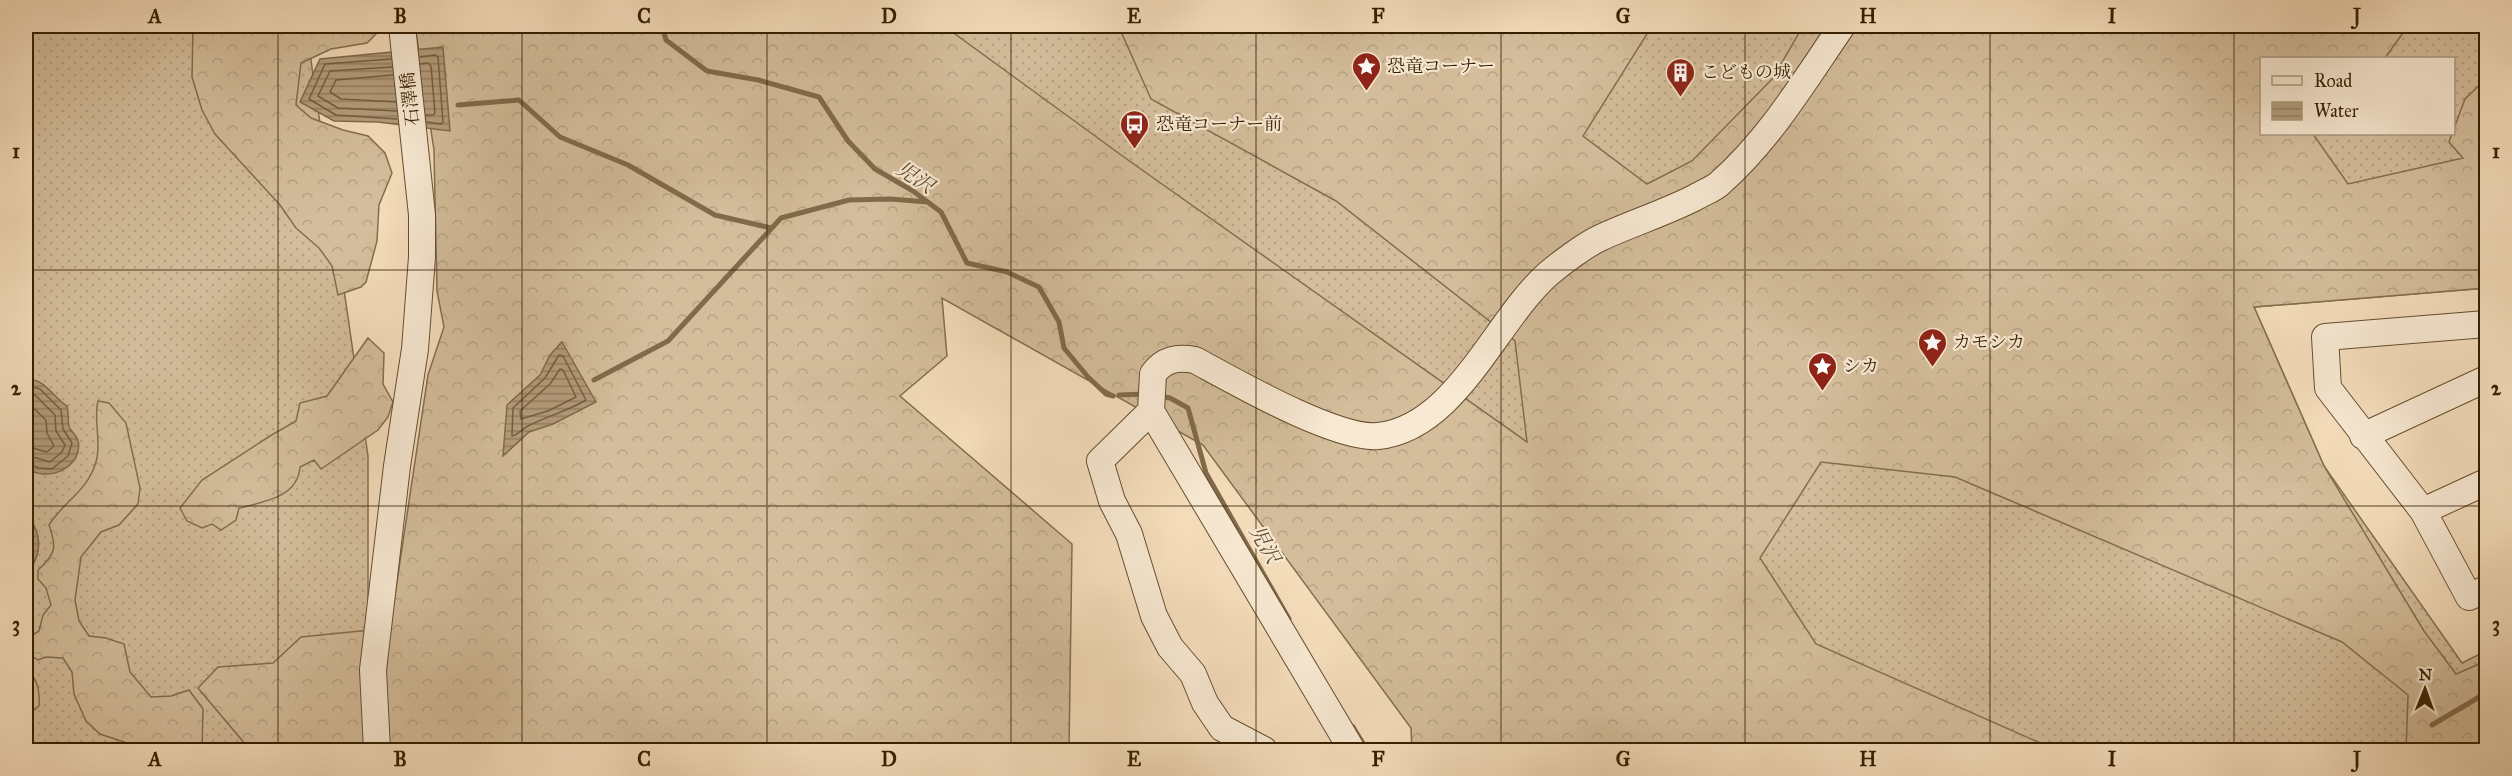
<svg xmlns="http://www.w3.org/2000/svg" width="2512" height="776" viewBox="0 0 2512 776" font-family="'IM FELL Great Primer','Noto Serif JP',serif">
  <defs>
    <pattern id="grass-dots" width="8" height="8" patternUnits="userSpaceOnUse" patternTransform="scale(1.5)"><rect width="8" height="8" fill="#d4bd9b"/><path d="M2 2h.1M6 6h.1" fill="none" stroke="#b7a284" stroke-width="1.8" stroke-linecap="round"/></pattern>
    <pattern id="forest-crowns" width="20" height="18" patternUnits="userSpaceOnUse" patternTransform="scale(1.5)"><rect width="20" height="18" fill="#d4bd9b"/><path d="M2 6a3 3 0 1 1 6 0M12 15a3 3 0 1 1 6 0" fill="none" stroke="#b7a284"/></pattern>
    <pattern id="water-rules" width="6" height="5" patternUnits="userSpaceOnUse" patternTransform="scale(1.5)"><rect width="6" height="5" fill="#b49c7b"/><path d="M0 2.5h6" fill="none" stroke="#937f62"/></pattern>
  </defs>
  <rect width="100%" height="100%" fill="#f5ddbb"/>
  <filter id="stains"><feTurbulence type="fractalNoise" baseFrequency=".00333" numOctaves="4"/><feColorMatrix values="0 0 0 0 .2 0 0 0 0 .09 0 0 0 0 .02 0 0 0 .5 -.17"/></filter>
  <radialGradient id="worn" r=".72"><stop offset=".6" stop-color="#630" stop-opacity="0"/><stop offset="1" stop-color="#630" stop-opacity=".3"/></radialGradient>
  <path fill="url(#grass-dots)" stroke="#846e4e" stroke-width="1.5" fill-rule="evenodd" d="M26,26h280l62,430v294h-342z
    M921,26h1565v262l-232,19 70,159 138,197 24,-12v99h-1016zM2262,58h192v76h-192z"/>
  <path fill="url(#forest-crowns)" stroke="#846e4e" stroke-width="1.5" d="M193,26h181l2,8 -9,9 -36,6 -30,14 -5,42 15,13 32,12 25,6 17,17 7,20 -13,32 -2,36 -11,41 -5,5 -23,8 -6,-29 -13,-18 -23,-20 -16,-23 -65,-71 -13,-24 -10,-33z
    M415,26h529l184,134 399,282 -12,-101 -179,-140 -185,-102 -29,-65 -7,-8h537l-69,110 64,48 45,-23 81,-83 30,-52h605l-23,32h-123v76h51l35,50 115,-26 -14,-16 16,-43 21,-20v209l-232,19 70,159 100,165 32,43 30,-13v89h-80l2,-55 -66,-53 -387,-165 -134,-15 -61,96 56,86 240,106h-644l-1,-22 -208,-283 -261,-147 5,58 -47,40 172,148 -3,206h-810l-13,-5 -48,-57 20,-21 55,-4 28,-26 89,-9 38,-253 16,-48 -7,-36 -3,-141z
    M368,338l16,15 -1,31 10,18 -5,15 -10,13 -57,39 -7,-9 -14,7c-2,30 -36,35 -61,41l-3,12 -15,10 -9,-6 -10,4 -15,-7 -7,-13 22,-28 68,-44 26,-15 4,-18 27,-7z
    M98,401l11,2 17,20 14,65 -2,16 -19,21 -18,7 -20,25 -6,43 4,21 10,15 17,2 18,6 6,28 21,25 20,-1 18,-6 14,19 -1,41h-13l-14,-5 -45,-1 -30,-10 -14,-13 -12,-27 -2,-22 -9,-14 -17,-1 -8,3 -12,-8v-13l13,-8 4,-16 8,-10 -5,-17 -8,-9v-9c18,-16 19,-23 11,-45 15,-24 38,-33 47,-63 6,-20 -3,-41 2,-61z
    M26,667c11,12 14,22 13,39l-9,8 -4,17z"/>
  <path fill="url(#water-rules)" stroke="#816a4a" stroke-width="1.5" d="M443,47l7,84 -72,-9 -44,-1 -34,-19 20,-43z
    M562,342l34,60 -43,22 -24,8 -26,24 4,-51 33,-30 10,-20z
    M26,379c18,-1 27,18 41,27 2,7 0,17 3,23 3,4 7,7 8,12 6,25 -31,44 -52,26z
    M26,512c16,22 18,41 0,63z"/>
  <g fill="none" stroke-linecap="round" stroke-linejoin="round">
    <path stroke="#745e3e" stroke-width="1.5" d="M420,57l15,-2 3,2 5,65 -2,2 -14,-2
      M391,59l-66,5 -16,35 27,16 61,4
      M420,64l8,-1 3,3 4,47 -2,2h-7
      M392,67l-62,4 -12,25 20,12 59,3
      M393,75l-57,5 -6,12 11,7 55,3
      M559,355l4,1 23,44c-18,11 -39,16 -58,26 -6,3 -10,9 -16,10l1,-28 32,-30z
      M560,369l3,1 13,27 -28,14 -27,8 -1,-8 30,-27z
      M26,385l14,4 21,21 2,19 9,14 -4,13 -16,13 -13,-1 -13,-5
      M26,392l9,3 20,20 1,16 9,14 -3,7 -12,10 -24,-7
      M26,401l20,19 1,13 7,13 -7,6 -21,-6"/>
    <path stroke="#816a4a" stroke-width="5" d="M662,26l4,14 41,31 51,9 61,17 29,44 27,28 38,22 28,21 26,51 40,9 32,15 20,35 5,26 24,29 18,17 7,2
      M458,105l61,-5 41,37 68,28 87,50 56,13
      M594,380l74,-39 113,-123 68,-18 41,-1 38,3
      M1119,395l25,-1
      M1159,396l11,2 18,10 18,65 83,146
      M2432,725l54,-32
      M1353,727l14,23"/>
    <defs>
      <path id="minor" d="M2486,324l-161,13 3,51 95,123 46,86 17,-8
        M1151,411l-51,50 12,40 17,33 25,82 16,31 23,27 12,29 17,25 42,22
        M2363,436l123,-57
        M2423,511l63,-29
        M377,750l-4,-80 24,-204 18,-117 7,-92v-42l-20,-189
        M1352,750l-201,-339 2,-37c11,-15 24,-17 42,-14 39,21 141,80 183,76 78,-8 117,-115 170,-162 13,-11 37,-29 52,-36 32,-15 65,-25 96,-41 8,-5 18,-8 24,-14 50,-44 85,-103 122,-157"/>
    </defs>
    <use href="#minor" stroke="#654e2f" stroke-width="28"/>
    <use href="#minor" stroke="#f8e9d3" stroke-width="26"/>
  </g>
  <path fill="none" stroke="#351f00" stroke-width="1.5" stroke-opacity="0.55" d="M278,26v724M522,26v724M767,26v724M1011,26v724M1256,26v724M1501,26v724M1745,26v724M1990,26v724M2234,26v724M26,270h2460M26,506h2460"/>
  <defs>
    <symbol id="sight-pin" viewBox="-11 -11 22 30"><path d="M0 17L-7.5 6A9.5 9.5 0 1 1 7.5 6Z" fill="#8f2418" stroke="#f8e9d3"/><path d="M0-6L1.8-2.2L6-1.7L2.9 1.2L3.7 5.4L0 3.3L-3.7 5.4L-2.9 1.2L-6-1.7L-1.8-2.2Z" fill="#fff"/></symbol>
    <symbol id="building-pin" viewBox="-11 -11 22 30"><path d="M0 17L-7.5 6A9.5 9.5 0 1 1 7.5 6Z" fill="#8f2418" stroke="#f8e9d3"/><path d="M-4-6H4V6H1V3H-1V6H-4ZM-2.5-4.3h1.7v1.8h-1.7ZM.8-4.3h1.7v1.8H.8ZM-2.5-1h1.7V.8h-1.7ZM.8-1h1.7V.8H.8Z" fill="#fff"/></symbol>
    <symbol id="bus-pin" viewBox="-11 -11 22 30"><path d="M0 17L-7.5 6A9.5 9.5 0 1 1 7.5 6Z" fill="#8f2418" stroke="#f8e9d3"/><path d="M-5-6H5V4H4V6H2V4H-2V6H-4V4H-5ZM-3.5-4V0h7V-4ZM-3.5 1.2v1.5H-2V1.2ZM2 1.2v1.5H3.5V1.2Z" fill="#fff"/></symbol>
  </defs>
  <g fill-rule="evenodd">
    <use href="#sight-pin" x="1350" y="50" width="33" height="45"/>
    <use href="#building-pin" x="1664" y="56" width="33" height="45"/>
    <use href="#bus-pin" x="1118" y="108" width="33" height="45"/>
    <use href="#sight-pin" x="1916" y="326" width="33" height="45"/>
    <use href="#sight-pin" x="1806" y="350" width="33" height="45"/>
  </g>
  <g text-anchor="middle" stroke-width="4.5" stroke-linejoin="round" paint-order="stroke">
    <g font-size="18" fill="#351f00" stroke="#f8e9d3" text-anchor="start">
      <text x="1387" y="72">恐竜コーナー</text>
      <text x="1701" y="78">こどもの城</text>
      <text x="1156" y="130">恐竜コーナー前</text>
      <text x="1953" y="348">カモシカ</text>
      <text x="1843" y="372">シカ</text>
    </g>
    <g font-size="18" fill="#351f00" stroke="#f8e9d3">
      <text transform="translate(410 99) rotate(-96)" y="6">石澤橋</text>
    </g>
    <g font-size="20" font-style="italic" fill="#614b2b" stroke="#f8e9d3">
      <text transform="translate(915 177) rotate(33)" y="7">児沢</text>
      <text transform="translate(1265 544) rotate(60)" y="7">児沢</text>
    </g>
  </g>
  <rect width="2512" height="776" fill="none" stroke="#f5ddbb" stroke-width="66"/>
  <rect x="2260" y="57" width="195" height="78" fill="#f8e9d3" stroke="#aa987f" stroke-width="1.5"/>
  <rect x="2272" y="76" width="30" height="9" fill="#f8e9d3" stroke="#aa987f" stroke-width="1.5"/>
  <text x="2314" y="87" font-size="18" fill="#351f00">Road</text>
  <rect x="2272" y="102" width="30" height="18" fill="url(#water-rules)" stroke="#aa987f" stroke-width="1.5"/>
  <text x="2314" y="117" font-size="18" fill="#351f00">Water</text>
  <g transform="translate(2425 689) rotate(1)" stroke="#f8e9d3" stroke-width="4.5" paint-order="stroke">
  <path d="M0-4.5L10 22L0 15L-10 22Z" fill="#351f00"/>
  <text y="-9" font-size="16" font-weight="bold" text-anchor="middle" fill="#351f00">N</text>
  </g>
  <rect x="33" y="33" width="2446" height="710" fill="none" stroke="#351f00" stroke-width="2"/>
  <g font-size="20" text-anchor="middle" font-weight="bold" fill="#351f00">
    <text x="155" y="23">A</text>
    <text x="400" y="23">B</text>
    <text x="644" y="23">C</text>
    <text x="889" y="23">D</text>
    <text x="1134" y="23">E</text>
    <text x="1378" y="23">F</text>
    <text x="1623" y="23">G</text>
    <text x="1868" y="23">H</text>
    <text x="2112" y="23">I</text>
    <text x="2357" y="23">J</text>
    <text x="16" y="158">1</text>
    <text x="2496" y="158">1</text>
    <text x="16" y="395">2</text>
    <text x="2496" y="395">2</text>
    <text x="16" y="631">3</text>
    <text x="2496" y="631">3</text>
    <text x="155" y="766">A</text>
    <text x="400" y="766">B</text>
    <text x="644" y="766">C</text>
    <text x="889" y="766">D</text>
    <text x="1134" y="766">E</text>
    <text x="1378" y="766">F</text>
    <text x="1623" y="766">G</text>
    <text x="1868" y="766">H</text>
    <text x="2112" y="766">I</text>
    <text x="2357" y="766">J</text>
  </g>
  <rect width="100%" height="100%" filter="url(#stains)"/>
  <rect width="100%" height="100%" fill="url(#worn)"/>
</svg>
